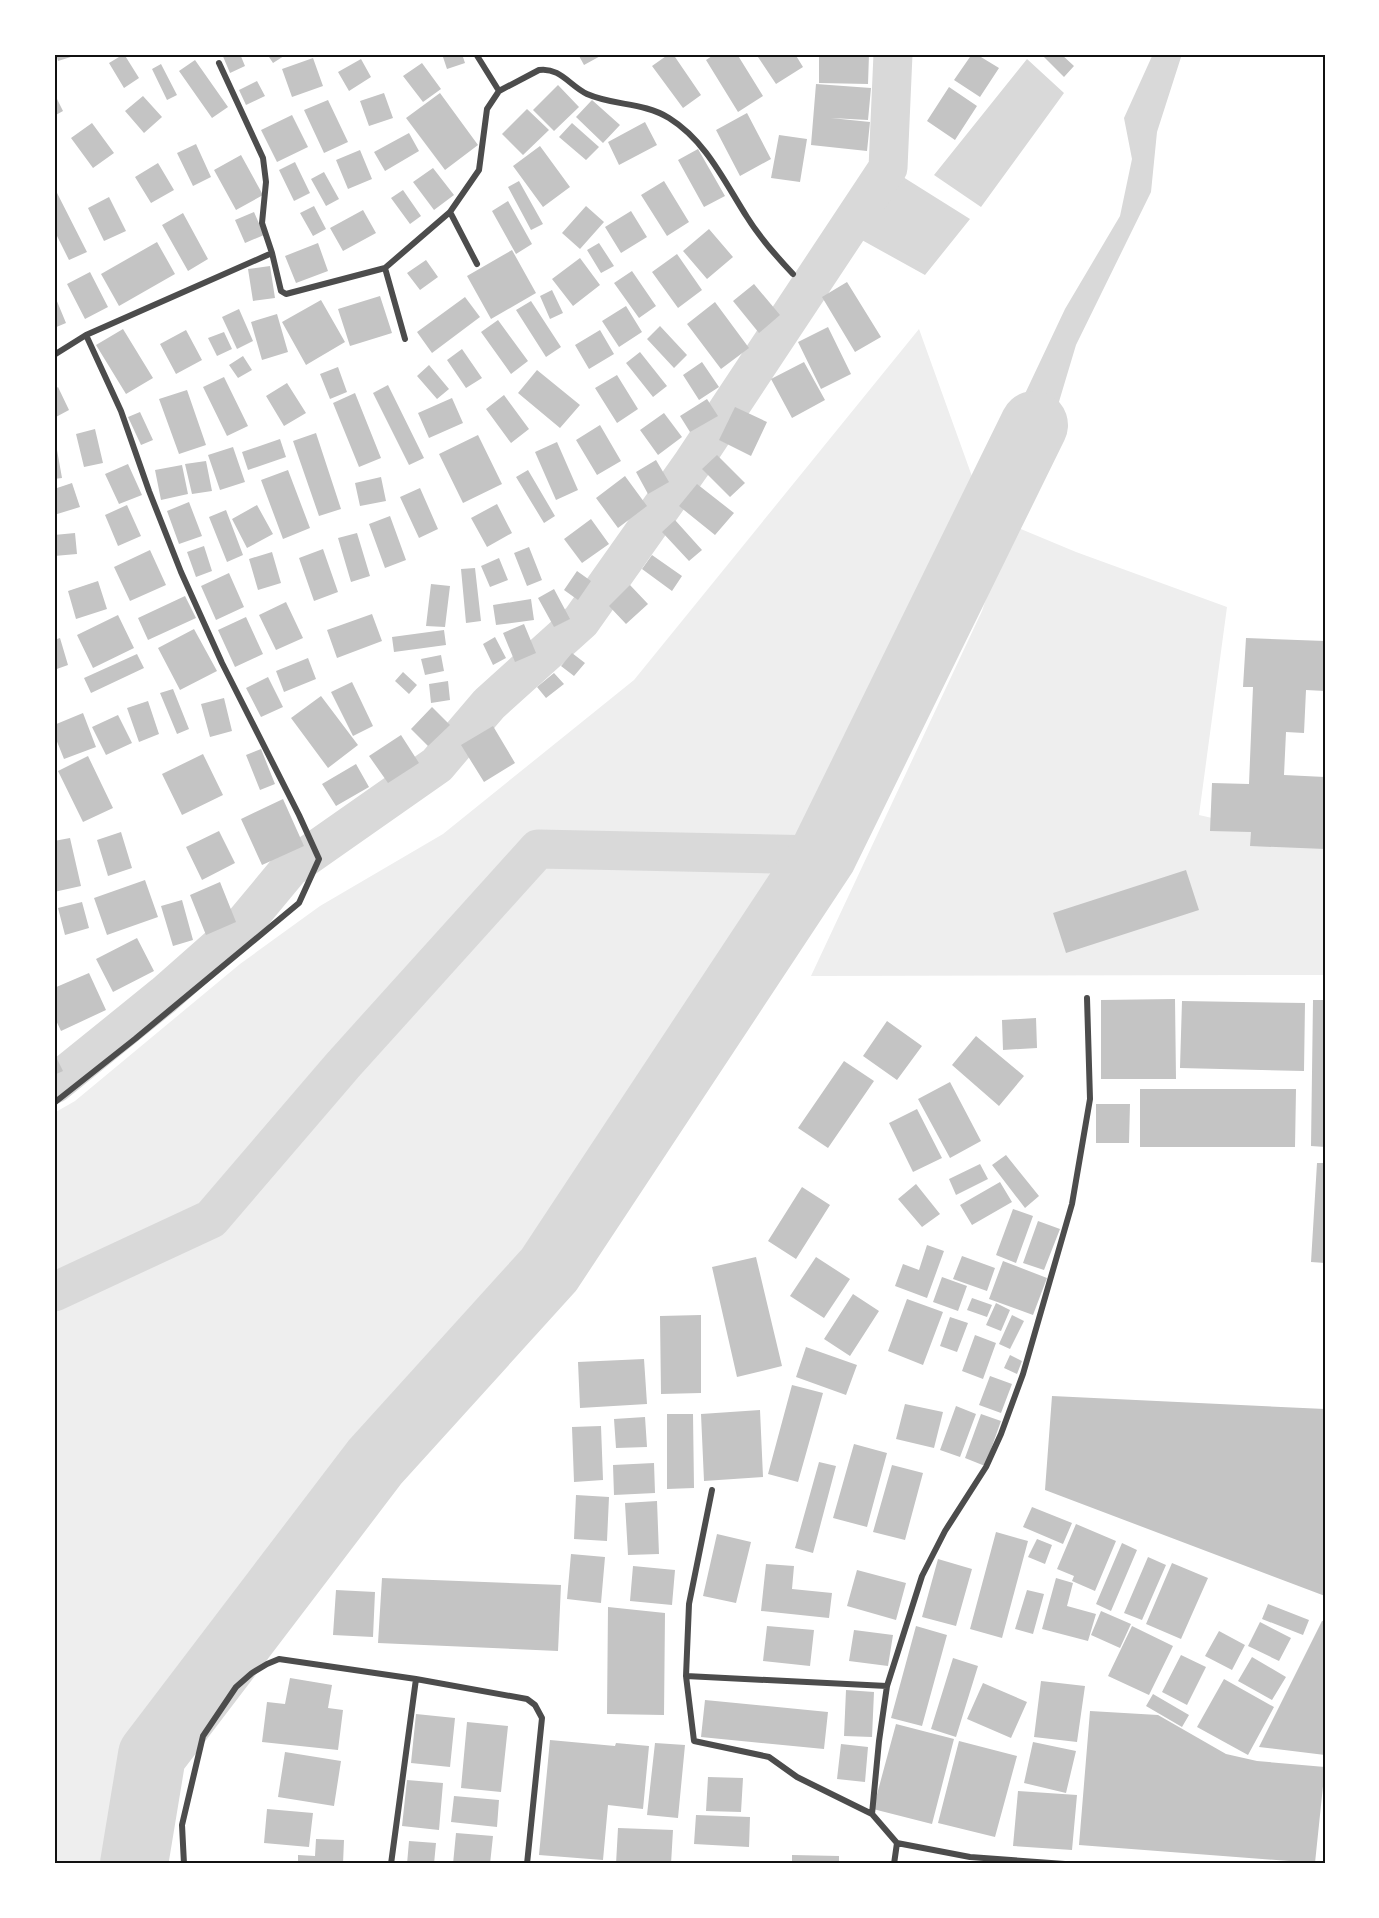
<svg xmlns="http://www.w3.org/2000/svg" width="1379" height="1918" viewBox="0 0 1379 1918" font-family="Cabin,sans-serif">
  <rect width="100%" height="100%" fill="#fff"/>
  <path fill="#eee" d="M919,329l59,164 16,16 -171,346 -274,415 -152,166 -54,75 -128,160 -63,84 -18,109h-80v-751l21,-12 165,-137 80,-58 123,-72 191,-154z
    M1011,525l65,27 151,55 -28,208 126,29v131l-514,1 171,-365z"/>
  <path fill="#d9d9d9" d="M1153,54h29l-25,78 -6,60 -75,153 -24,80 -41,100 -33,-32 87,-184 55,-93 12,-57 -8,-41z
    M1027,59l37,34 -83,114 -47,-32z
    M903,177l67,42 -45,56 -65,-36z"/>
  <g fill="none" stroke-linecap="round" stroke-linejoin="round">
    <path stroke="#d9d9d9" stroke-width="39" d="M54,1084l110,-89 77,-68 49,-59 147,-103 52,-61 92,-83 111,-157 196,-296 5,-114
      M54,1292l157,-73 132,-154 195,-216 285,6"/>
    <path stroke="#d9d9d9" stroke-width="68" d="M134,1864l18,-109 223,-293 174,-192 274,-415 211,-430"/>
  </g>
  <path fill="#c4c4c4" d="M56,54h17l1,2 -16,5z
    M124,54l15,24 -15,10 -15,-25z
    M222,54h18l5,12 -15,7z
    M267,54h20l-14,9z
    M442,54h20l3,9 -18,6z
    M578,54h26l-20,11z
    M669,54h4l28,41 -18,13 -31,-42z
    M715,54h22l26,42 -25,16 -32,-52z
    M756,54h39l8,13 -27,17z
    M819,54h50l-1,30 -49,-1z
    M972,54h4l23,14 -19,29 -26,-17z
    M1041,54h20l13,12 -10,11z
    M313,58l10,28 -31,11 -10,-28z
    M361,59l10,18 -22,14 -11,-19z
    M195,60l33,47 -16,11 -33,-47z
    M422,63l19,26 -18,13 -20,-26z
    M161,64l16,31 -10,5 -15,-31z
    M257,81l8,15 -19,9 -7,-15z
    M816,84l55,4 -3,32 -37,-2 39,4 -3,29 -56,-6z
    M558,85l21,22 -25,24 -21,-21z
    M949,87l28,19 -22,34 -28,-19z
    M54,93l9,18 -9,5z
    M384,93l9,25 -24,8 -9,-25z
    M440,93l38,52 -33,25 -39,-52z
    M143,96l19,21 -18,16 -19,-22z
    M328,100l20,42 -24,11 -20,-43z
    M592,100l28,25 -17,18 -27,-26z
    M527,109l22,21 -26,25 -21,-21z
    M747,113l24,46 -31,17 -24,-46z
    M292,115l16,32 -31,15 -16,-32z
    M645,122l12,23 -38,20 -11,-23z
    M92,123l22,30 -21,15 -22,-30z
    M572,123l27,24 -13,13 -27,-23z
    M409,133l10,18 -34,20 -11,-19z
    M779,135l28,4 -7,43 -29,-4z
    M196,144l15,33 -18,9 -16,-33z
    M540,146l30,41 -27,20 -30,-41z
    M698,149l27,47 -21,11 -26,-47z
    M360,150l12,29 -24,10 -12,-29z
    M241,155l22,40 -27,15 -22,-40z
    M295,162l15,31 -16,8 -15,-31z
    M158,163l16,27 -23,13 -16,-26z
    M433,168l21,27 -20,15 -21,-28z
    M324,172l15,27 -13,7 -15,-27z
    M519,181l24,43 -12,6 -23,-43z
    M664,181l25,41 -22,14 -26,-41z
    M54,187l33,65 -18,8 -15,-30z
    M403,190l18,26 -11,8 -19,-26z
    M109,197l17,34 -22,10 -16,-33z
    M508,201l24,43 -16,10 -24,-43z
    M314,206l12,23 -13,7 -13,-23z
    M586,206l18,16 -24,27 -18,-16z
    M363,210l13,23 -33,18 -13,-23z
    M631,211l16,26 -26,16 -16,-26z
    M254,212l10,23 -19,8 -10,-23z
    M183,213l25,46 -20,12 -26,-46z
    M709,229l24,28 -26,22 -24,-28z
    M157,242l18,32 -56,32 -18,-32z
    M318,243l10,28 -32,12 -11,-27z
    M599,243l15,23 -13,7 -14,-23z
    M512,250l24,43 -45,26 -24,-43z
    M677,254l25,36 -24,18 -26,-36z
    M580,258l20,27 -27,21 -21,-27z
    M426,260l12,17 -18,13 -13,-17z
    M270,266l5,32 -22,3 -5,-32z
    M632,271l24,35 -17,12 -25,-35z
    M90,272l18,35 -23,12 -18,-35z
    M847,282l34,55 -26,15 -33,-55z
    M754,284l26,31 -21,18 -26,-32z
    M552,290l11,23 -13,6 -10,-23z
    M54,294l12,29 -12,5z
    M380,296l12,37 -42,13 -12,-37z
    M465,297l15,20 -48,36 -15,-21z
    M321,300l24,42 -39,23 -24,-43z
    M531,301l30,46 -15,10 -30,-47z
    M715,302l34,46 -28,21 -34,-45z
    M626,306l16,26 -23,15 -17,-26z
    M239,309l14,32 -16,8 -15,-32z
    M277,314l11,38 -26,8 -11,-38z
    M498,320l30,41 -17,13 -30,-42z
    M660,326l27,29 -13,13 -27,-29z
    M828,327l23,47 -30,15 -23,-47z
    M123,329l30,49 -27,16 -30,-49z
    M186,330l16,30 -26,14 -16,-30z
    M600,330l14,24 -25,15 -14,-24z
    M224,332l8,17 -15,7 -9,-18z
    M462,349l20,29 -16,10 -19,-28z
    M640,352l27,34 -14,11 -27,-34z
    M243,356l9,14 -14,8 -9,-13z
    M702,362l17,25 -20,13 -16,-25z
    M804,362l21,38 -33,18 -21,-39z
    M429,365l20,24 -12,10 -20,-23z
    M338,367l9,25 -17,7 -10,-25z
    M537,370l43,35 -20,23 -42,-35z
    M617,375l21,34 -21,14 -22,-35z
    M224,377l24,49 -21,10 -24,-49z
    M287,383l19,30 -22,13 -18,-30z
    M388,385l36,73 -15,7 -36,-72z
    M58,387l11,23 -15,8v-28z
    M187,390l19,55 -27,9 -20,-55z
    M355,393l26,65 -22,9 -26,-64z
    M504,395l25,34 -18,14 -25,-34z
    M452,398l11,25 -34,15 -11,-25z
    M707,399l11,17 -28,16 -10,-16z
    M735,407l32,15 -16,34 -32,-16z
    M140,412l13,28 -12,5 -13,-28z
    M664,413l18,24 -24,18 -18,-25z
    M600,425l21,36 -24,14 -21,-35z
    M95,429l8,34 -19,4 -8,-33z
    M54,433l8,45 -8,1z
    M316,433l25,76 -22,7 -26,-75z
    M478,435l24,49 -39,19 -24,-49z
    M280,439l6,18 -38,13 -6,-18z
    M557,442l21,48 -22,10 -21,-48z
    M233,447l12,35 -25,8 -12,-35z
    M717,455l28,28 -15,14 -28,-28z
    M656,460l13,22 -21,12 -12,-22z
    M206,461l6,30 -20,3 -7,-30z
    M128,464l14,31 -23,9 -14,-30z
    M182,465l6,29 -27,6 -6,-30z
    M288,470l22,58 -27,11 -22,-59z
    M528,470l27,46 -11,7 -28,-46z
    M625,476l22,30 -29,22 -22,-30z
    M381,477l5,24 -26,5 -5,-23z
    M72,483l8,24 -26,8v-26z
    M697,484l37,29 -19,22 -36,-29z
    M420,488l18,41 -19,9 -19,-41z
    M189,502l13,34 -23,8 -12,-33z
    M497,504l15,29 -25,14 -16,-29z
    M127,505l14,31 -23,10 -13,-31z
    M257,505l16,29 -26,14 -15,-29z
    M226,510l17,45 -16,7 -18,-45z
    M390,516l16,44 -21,8 -16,-44z
    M591,519l18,25 -27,19 -18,-24z
    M675,520l27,30 -13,11 -27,-29z
    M75,533l2,21 -23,2v-21z
    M357,533l13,43 -19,6 -13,-44z
    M204,546l8,25 -16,6 -9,-25z
    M529,547l13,33 -15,6 -13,-33z
    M323,549l15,43 -24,9 -15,-43z
    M150,550l16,35 -36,16 -16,-34z
    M272,552l9,31 -23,7 -9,-31z
    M652,555l30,21 -10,15 -30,-22z
    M499,558l9,22 -18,7 -9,-21z
    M475,568l6,53 -15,2 -5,-54z
    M577,571l14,10 -13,19 -14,-10z
    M229,573l15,34 -28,13 -15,-34z
    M98,581l9,28 -31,10 -8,-28z
    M431,584l19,2 -5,41 -19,-1z
    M630,585l18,19 -22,20 -17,-18z
    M554,589l16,30 -16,8 -16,-29z
    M185,596l11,22 -48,22 -10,-22z
    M531,599l3,21 -38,5 -3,-20z
    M286,602l17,36 -27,12 -17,-35z
    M372,614l10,27 -45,17 -10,-28z
    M118,615l16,33 -41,20 -16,-33z
    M246,617l17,37 -28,13 -17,-37z
    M524,624l12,29 -21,9 -12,-29z
    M194,629l23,42 -37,19 -22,-42z
    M444,630l2,15 -52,7 -2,-15z
    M495,637l11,21 -13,7 -10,-21z
    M60,638l8,27 -14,5v-30z
    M1246,638l79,3v50l-19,-1 -2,43 -18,-1 -2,43 41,2v72l-75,-3 1,-14 -41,-1 2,-48 37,1 4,-97h-10z
    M572,653l13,10 -11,13 -13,-10z
    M137,654l7,14 -53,25 -7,-15z
    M441,655l3,16 -19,4 -4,-16z
    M308,658l8,21 -32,13 -8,-21z
    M403,672l14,13 -8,9 -14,-13z
    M554,673l10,11 -18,14 -9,-11z
    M268,677l15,30 -22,10 -15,-29z
    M448,681l2,19 -19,3 -2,-19z
    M352,682l21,44 -20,10 -22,-44z
    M173,689l16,40 -12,5 -17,-41z
    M321,696l37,49 -30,23 -37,-50z
    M224,698l8,33 -22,6 -9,-33z
    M148,701l11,33 -20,8 -12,-34z
    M432,707l18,18 -22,21 -17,-17z
    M83,713l13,34 -32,12 -10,-25v-9z
    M118,715l14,28 -26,12 -14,-28z
    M493,726l22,37 -31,19 -23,-37z
    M401,735l18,28 -31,20 -19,-27z
    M261,749l14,35 -15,6 -14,-35z
    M203,754l20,41 -41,20 -20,-41z
    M88,756l25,52 -30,14 -25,-51z
    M356,764l13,23 -33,19 -14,-22z
    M283,799l21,47 -42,19 -21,-46z
    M219,831l16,32 -33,17 -16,-33z
    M121,832l11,36 -24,8 -11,-36z
    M70,838l11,48 -27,6v-51z
    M1186,870l13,40 -133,43 -13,-40z
    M145,880l13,37 -51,18 -13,-37z
    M220,882l16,40 -30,13 -16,-40z
    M182,900l11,40 -20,6 -12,-40z
    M82,902l7,26 -24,7 -7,-27z
    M137,938l17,33 -41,21 -17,-33z
    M89,973l17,37 -45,21 -7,-15v-28z
    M1175,999l1,80h-75v-79z
    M1313,1000h12v147l-14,-1z
    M1182,1001l123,2 -1,68 -124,-3z
    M1036,1018l1,30 -34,2 -1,-30z
    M887,1021l35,25 -25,34 -34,-24z
    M976,1036l48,40 -25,30 -47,-41z
    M54,1053l9,18 -9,4z
    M844,1061l30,20 -46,67 -30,-20z
    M950,1082l31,59 -31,17 -32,-59z
    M1140,1089h156l-1,58h-155z
    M1096,1104h34l-1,39h-33z
    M917,1109l25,49 -29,14 -24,-49z
    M1006,1155l33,41 -14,12 -33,-43z
    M1317,1163h8v100l-14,-1z
    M980,1164l8,15 -32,16 -7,-16z
    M1000,1182l12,20 -40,23 -12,-20z
    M916,1184l24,30 -18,13 -24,-28z
    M802,1187l28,18 -34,54 -28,-18z
    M1013,1209l20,7 -17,47 -20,-8z
    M1038,1221l22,8 -16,41 -21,-7z
    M927,1245l17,6 -17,47 -32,-12 8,-22 16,6z
    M962,1256l33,12 -8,23 -34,-12z
    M756,1257l26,109 -45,11 -25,-110z
    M816,1257l34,22 -26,39 -34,-22z
    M1003,1261l44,17 -14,37 -44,-16z
    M942,1277l25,9 -9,25 -25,-9z
    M853,1294l26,17 -29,45 -26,-17z
    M972,1298l20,7 -5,12 -20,-7z
    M907,1299l36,13 -20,53 -35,-14z
    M996,1303l14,7 -9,21 -15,-6z
    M701,1315v78l-40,1 -1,-78z
    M1012,1315l12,6 -14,28 -11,-5z
    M950,1317l18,6 -11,29 -17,-6z
    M975,1335l21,8 -13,36 -21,-8z
    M806,1347l51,18 -11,30 -50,-18z
    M1010,1355l12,6 -5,13 -13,-6z
    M644,1359l3,45 -67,4 -2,-46z
    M990,1376l22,8 -11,29 -22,-8z
    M792,1385l31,8 -25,89 -30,-8z
    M1052,1396l273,13v187l-280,-106z
    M905,1404l38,8 -9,36 -38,-9z
    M956,1406l20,8 -16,43 -20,-7z
    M760,1410l3,67 -59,4 -3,-67z
    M667,1414h26l1,74 -27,1z
    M981,1414l20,7 -16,45 -20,-8z
    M645,1417l2,30 -31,1 -2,-29z
    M601,1426l2,54 -29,2 -2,-55z
    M854,1444l33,9 -20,74 -34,-9z
    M819,1462l17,4 -23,87 -18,-5z
    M654,1463l1,30 -41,2 -1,-30z
    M892,1465l31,8 -18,67 -32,-8z
    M576,1495l33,2 -2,44 -33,-2z
    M657,1501l2,53 -31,1 -3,-52z
    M1032,1507l40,16 -9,21 -40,-17z
    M1076,1524l40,17 -21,50 -23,-10 2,-5 -17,-7z
    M996,1532l32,9 -26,97 -32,-9z
    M717,1534l34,8 -15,61 -33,-7z
    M1037,1539l15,6 -7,19 -17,-7z
    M1122,1543l15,7 -26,61 -15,-7z
    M571,1554l34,3 -4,46 -34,-4z
    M1148,1557l18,8 -24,55 -18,-7z
    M938,1559l34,10 -16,57 -34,-9z
    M1172,1563l36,15 -27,61 -35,-15z
    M766,1564l28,2 -2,23 40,4 -3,25 -68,-7z
    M633,1566l42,4 -3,35 -42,-4z
    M857,1570l49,13 -10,37 -49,-14z
    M382,1578l179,7 -3,66 -180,-8z
    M1056,1578l17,5 -6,23 29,8 -8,27 -46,-12z
    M336,1590l39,2 -2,45 -40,-2z
    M1027,1590l17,4 -11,40 -18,-5z
    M1268,1604l41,16 -6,15 -41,-16z
    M608,1607l57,6 -1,102 -57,-1z
    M1101,1611l30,13 -11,24 -29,-13z
    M1325,1620v135l-66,-8 63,-126z
    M1260,1622l31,16 -12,23 -31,-15z
    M767,1626l47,4 -4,36 -47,-5z
    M916,1626l31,9 -25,91 -31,-8z
    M1132,1626l41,20 -24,49 -41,-19z
    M854,1630l39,5 -5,31 -39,-5z
    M1219,1631l26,14 -13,25 -27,-14z
    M1181,1655l25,12 -19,38 -25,-13z
    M1252,1657l34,20 -14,23 -34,-19z
    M953,1658l25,8 -22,71 -25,-8z
    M290,1678l42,7 -4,23 15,2 -5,40 -76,-8 5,-40 18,2z
    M1224,1679l50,28 -26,48 -51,-28z
    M1041,1681l44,5 -8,56 -43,-5z
    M983,1683l44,19 -16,36 -44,-19z
    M846,1690l28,2 -2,45 -28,-1z
    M1153,1694l36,21 -7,12 -36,-21z
    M705,1700l123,12 -4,37 -123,-12z
    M1090,1711l68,4 68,39 31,7 68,6 -10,96 -236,-18z
    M416,1714l39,4 -5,49 -39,-4z
    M467,1722l41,4 -7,66 -40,-4z
    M896,1724l58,15 -22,85 -59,-15z
    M550,1740l65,6 1,-3 33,3 -6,63 -35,-4 -5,55 -64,-5z
    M959,1741l58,15 -22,81 -57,-14z
    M1033,1742l43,9 -10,42 -42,-10z
    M655,1743l30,2 -7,73 -31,-3z
    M841,1744l27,3 -3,35 -28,-3z
    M285,1752l56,9 -7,45 -56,-9z
    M708,1777l35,1 -2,34 -35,-1z
    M407,1780l36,3 -4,47 -37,-4z
    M1018,1791l59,4 -5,55 -59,-4z
    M454,1796l45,4 -2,27 -46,-5z
    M267,1809l46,4 -4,34 -45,-4z
    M696,1815l54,2 -1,30 -55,-3z
    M618,1828l55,2 -2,34h-55z
    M456,1833l37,3 -3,28h-37z
    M316,1839l28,1 -1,24h-45v-9l17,1z
    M409,1841l27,2 -2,21h-27z
    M792,1855l47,1v8h-47z"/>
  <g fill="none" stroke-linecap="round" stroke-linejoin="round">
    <path stroke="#4c4c4c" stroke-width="6" d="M219,63l44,95 3,24 -4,41 10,30 9,38 5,3 99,-26 65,-56 29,-42 8,-61 12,-18 -23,-37
      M499,91l40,-21c21,-3 31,16 48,24 27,12 56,8 82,24 37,23 55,63 78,99 13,21 29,39 46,57
      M450,212l27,52
      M385,268l20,71
      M54,355l32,-20 186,-82
      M54,1103l81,-64 164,-136 20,-44 -20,-44 -77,-152 -41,-91 -32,-81 -28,-80 -35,-76
      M712,1490l-23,114 -3,72 8,65 75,16 28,20 75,37 25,29 73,14 95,7
      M686,1676l201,10
      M872,1814l7,-73 8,-55 35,-110 23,-45 41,-64 15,-33 22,-60 49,-170 18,-105 -3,-101
      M184,1864l-2,-39 21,-89 33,-49 16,-14 15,-9 12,-5 137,20 111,20 8,6 7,13 -15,146
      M391,1864l25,-185
      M894,1864l3,-21"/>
  </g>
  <rect width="1379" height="1918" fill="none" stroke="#ffffff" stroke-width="111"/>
  <rect x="56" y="56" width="1268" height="1806" fill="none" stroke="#111" stroke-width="2"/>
</svg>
